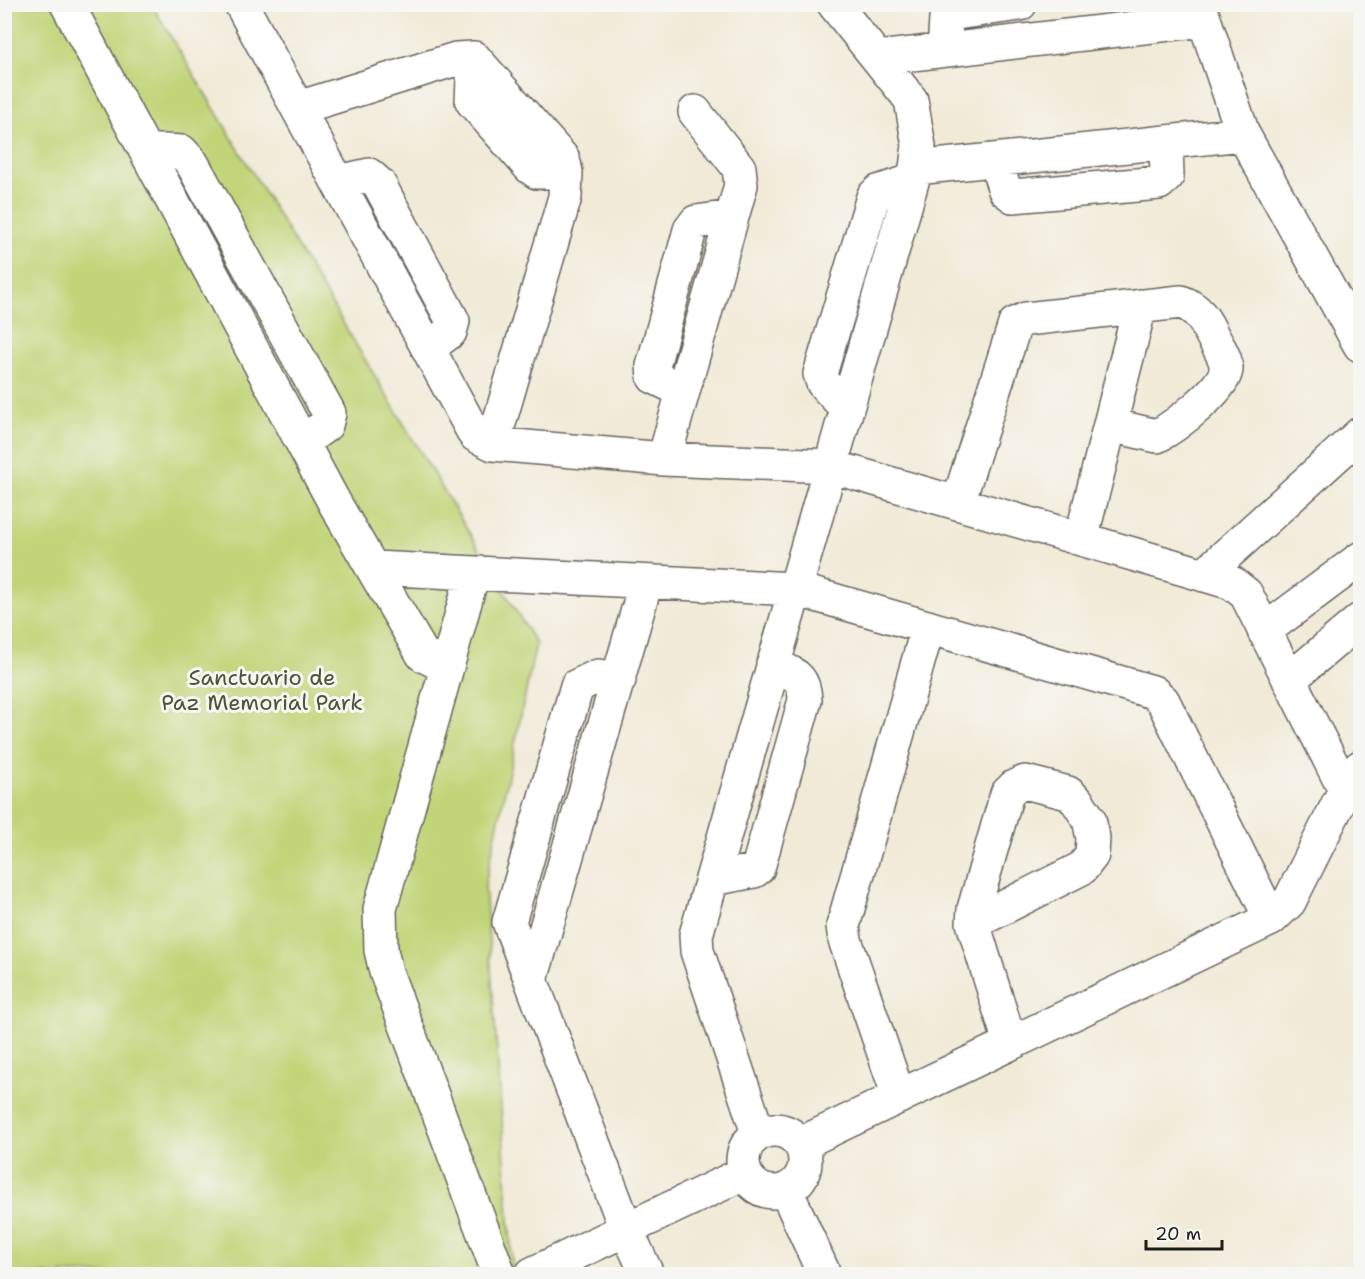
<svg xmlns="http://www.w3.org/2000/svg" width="1365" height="1279" viewBox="0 0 1365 1279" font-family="'Shantell Sans',sans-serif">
  <rect width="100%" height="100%" fill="#f6f6f2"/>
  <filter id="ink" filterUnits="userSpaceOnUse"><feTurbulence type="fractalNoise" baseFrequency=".0167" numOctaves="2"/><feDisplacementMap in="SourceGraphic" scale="12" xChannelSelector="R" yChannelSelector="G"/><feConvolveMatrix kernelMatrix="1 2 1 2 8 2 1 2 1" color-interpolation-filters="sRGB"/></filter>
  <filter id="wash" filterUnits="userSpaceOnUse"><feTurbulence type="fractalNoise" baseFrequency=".008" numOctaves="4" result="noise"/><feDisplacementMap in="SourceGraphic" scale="24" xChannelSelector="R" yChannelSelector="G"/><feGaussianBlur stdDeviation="1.35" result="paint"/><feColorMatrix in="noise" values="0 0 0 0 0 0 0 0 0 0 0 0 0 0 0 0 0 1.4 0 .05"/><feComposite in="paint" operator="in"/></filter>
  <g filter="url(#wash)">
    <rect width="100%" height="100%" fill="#f1ead7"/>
    <path fill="#c1d477" stroke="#6e784a" stroke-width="1.5" d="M5,5h147l384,639 -51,241 28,389h-508z"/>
  </g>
  <g filter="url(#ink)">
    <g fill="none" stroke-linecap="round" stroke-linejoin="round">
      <defs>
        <path id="minor" d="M67,4l267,498 89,153 24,12
          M241,4l234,431 18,9 171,15 166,7 402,117 14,11 99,196
          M1199,4l44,130 117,211
          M944,50l2,-31 10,-6 64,-9
          M474,58l-2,43 58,66 7,5h29
          M878,58l326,-38
          M298,108l158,-49 18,-1 89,101 3,13 -1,25 -72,247
          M145,150l37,2 10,11 137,250 -3,12 -24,17
          M995,160l10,30 8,6 146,-13 8,-7 -1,-34
          M916,168l327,-34
          M338,182l31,-7 10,9 74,137 -3,11 -22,16
          M683,391l-29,-14 -1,-11 37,-136 6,-8 36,-5
          M847,409l-24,-26 -3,-9 53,-177 5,-5 34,-11
          M664,459l77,-274 -2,-17 -44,-56
          M958,503l57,-179 11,-5 155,-17c17,6 24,18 31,33 5,10 15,24 14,34 0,19 -52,58 -69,67l-47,-11
          M1081,539l59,-233
          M374,568l421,21 358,103 10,9 108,218
          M473,573l-93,336 1,41 5,22 113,302
          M1204,575l156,-141
          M646,582l-115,398 95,249 21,45
          M1264,631l96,-72
          M1289,680l71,-60
          M712,879l42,-8 4,-3 47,-168c-1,-25 -11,-25 -32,-36
          M973,923l109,-55 10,-13 1,-17 -4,-19 -12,-18 -9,-8 -43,-11 -11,5 -7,7 -33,115 -1,14 37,120
          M531,980l-22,-58 68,-236 21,-10 21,4
          M899,1097l-54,-157 -2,-14 85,-299
          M743 1161a31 31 0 1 1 62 0a31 31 0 1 1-62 0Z
          M758,1133l-61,-182 -1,-16 220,-767 3,-22 -8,-46 -77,-96
          M800,1144l471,-225 18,-17 56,-112 15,-23
          M786,1190l38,84
          M532,1274l213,-101"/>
      </defs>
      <use href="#minor" stroke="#67645d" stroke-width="36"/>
      <use href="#minor" stroke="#fff" stroke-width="33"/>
    </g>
  </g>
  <g text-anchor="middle" stroke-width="6" stroke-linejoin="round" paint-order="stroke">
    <g font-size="22" fill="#4e5337" stroke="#f6f6f2">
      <text x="262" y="685">Sanctuario de<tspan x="262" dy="25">Paz Memorial Park</tspan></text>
    </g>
  </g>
  <rect width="1365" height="1279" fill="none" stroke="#f6f6f2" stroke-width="24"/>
  <path d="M1146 1240v9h76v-9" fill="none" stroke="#1c1c1c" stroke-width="3"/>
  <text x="1155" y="1240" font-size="18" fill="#1c1c1c" stroke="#f6f6f2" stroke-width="4.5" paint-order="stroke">20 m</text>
</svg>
